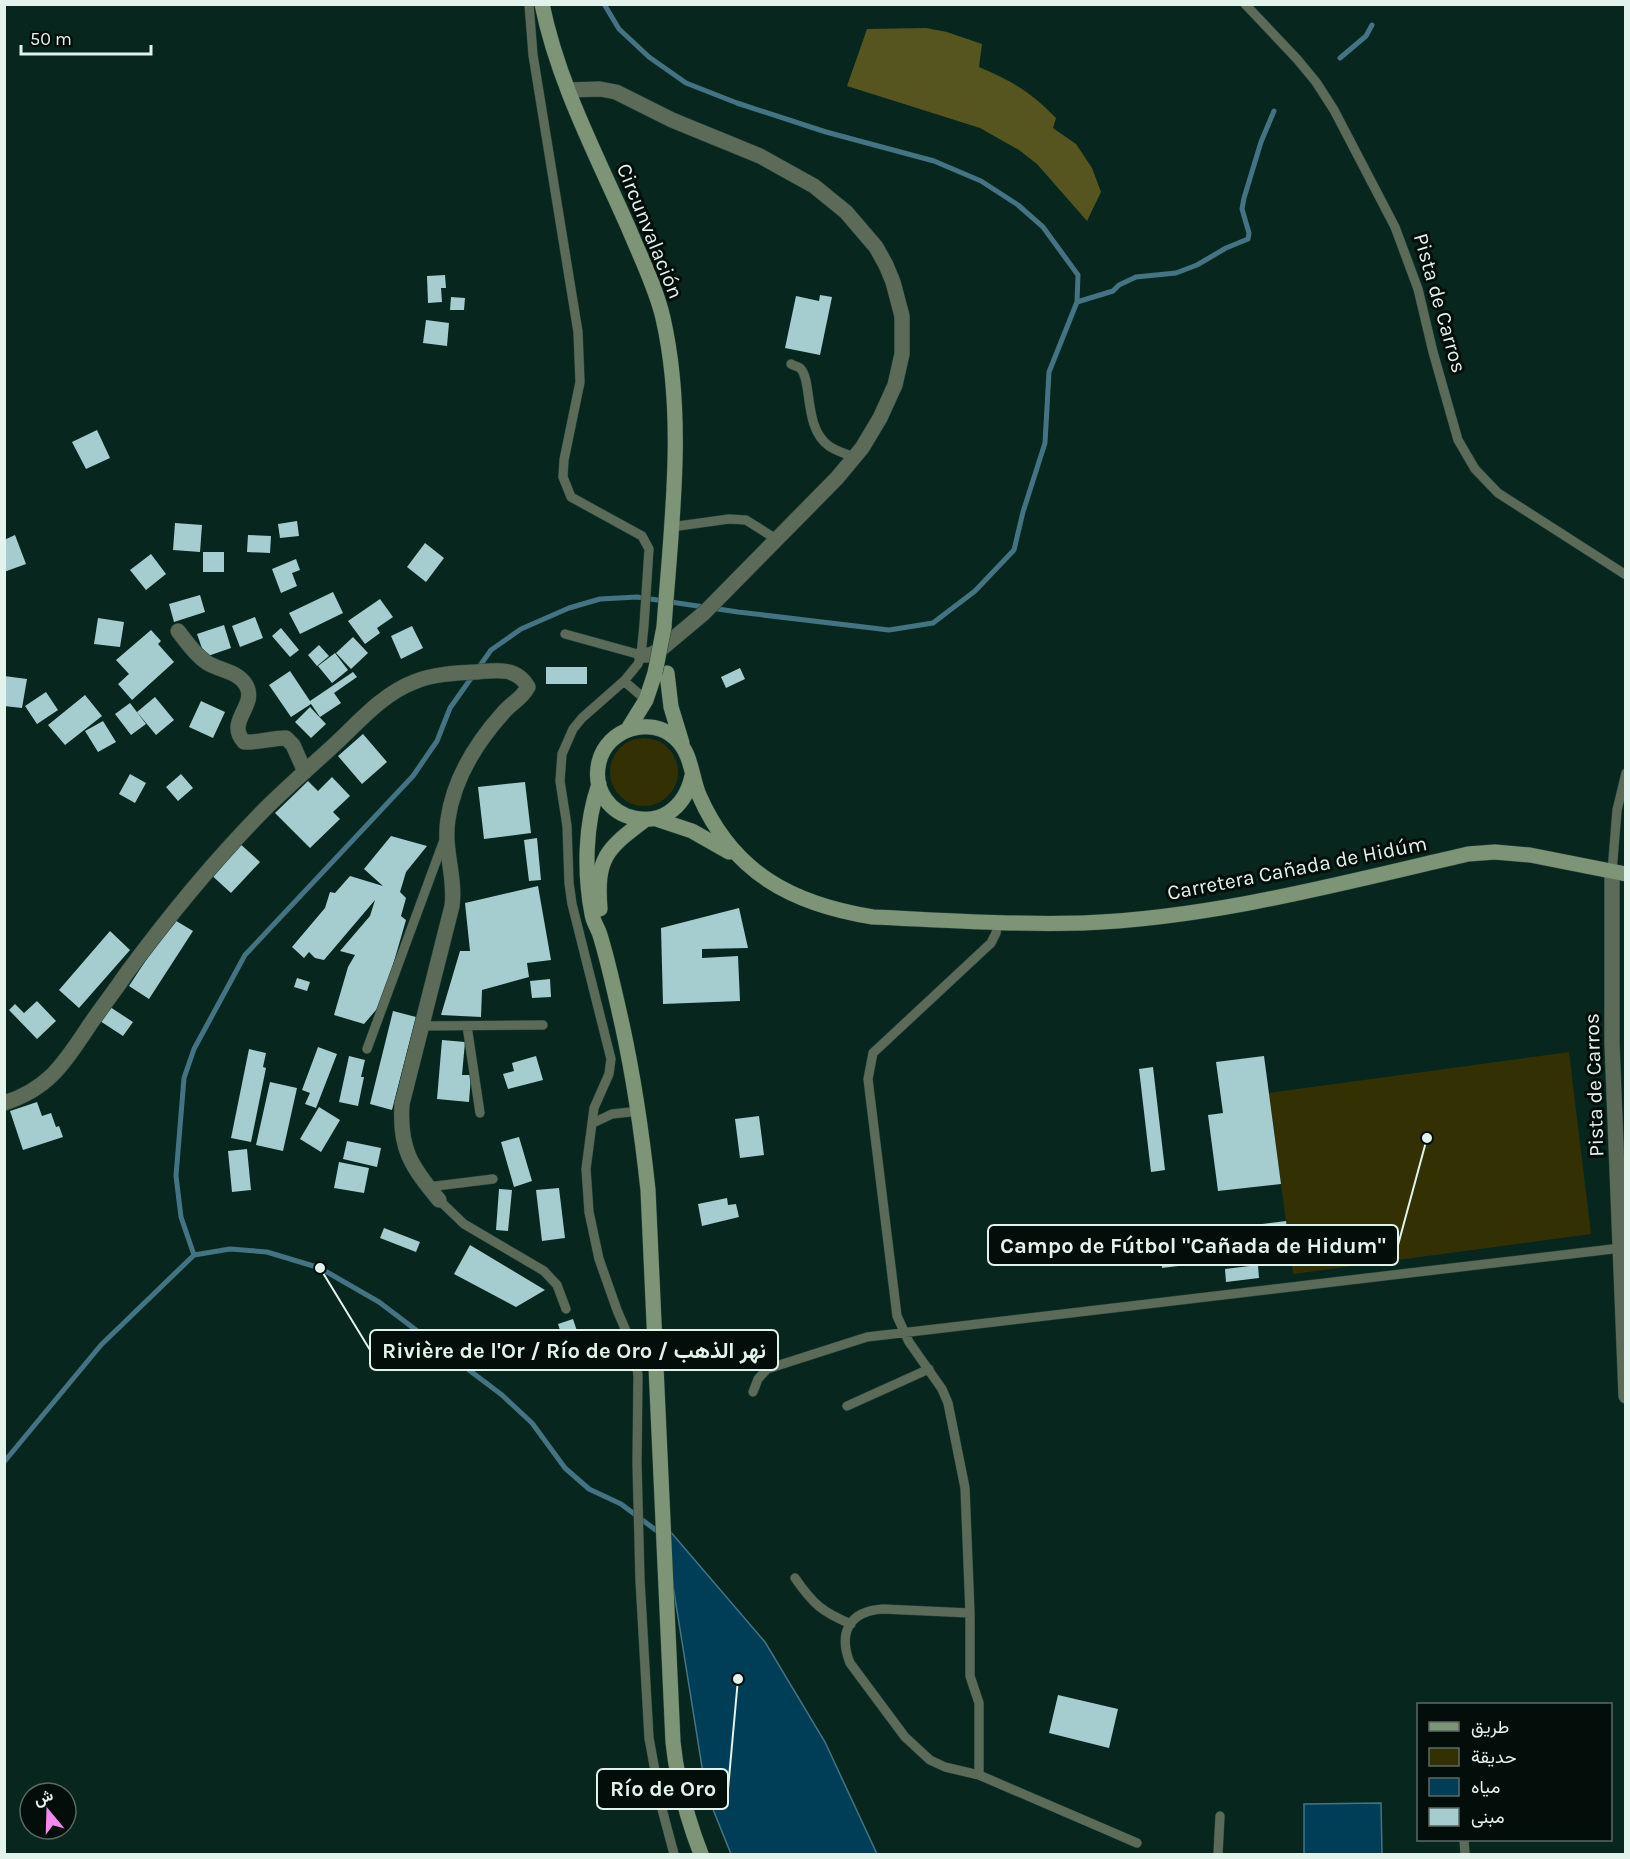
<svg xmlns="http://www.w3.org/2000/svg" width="1630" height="1859" viewBox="0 0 1630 1859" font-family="Karla,Vazirmatn,sans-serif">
  <rect width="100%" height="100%" fill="#07271e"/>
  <path fill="#333104" d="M610 772a34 34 0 1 1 68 0a34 34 0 1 1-68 0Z
    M1569,1052l22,182 -298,40 -24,-181z"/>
  <path fill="#56541f" d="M926,28l21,4 35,12 -3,23c33,14 52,25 77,51l-3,10 23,16 16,24 9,24 -14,29 -50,-57 -18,-14 -39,-22 -133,-42 20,-57z"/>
  <path fill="#003e58" stroke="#447484" stroke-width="1.5" d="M663,1523l102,119 60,100 52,112h-146l-25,-62z
    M1381,1803l1,51h-78v-50z"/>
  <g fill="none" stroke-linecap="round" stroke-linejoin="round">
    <path stroke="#447484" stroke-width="5" d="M1340,58l26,-22 6,-11
      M1077,302l36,-11 6,-6 17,-8 40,-4 21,-8 29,-17 22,-9 1,-6 -7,-24 2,-11 17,-56 13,-31
      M194,1255l-13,-38 -5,-41 8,-98 10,-29 51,-94 168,-179 24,-35 13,-33 41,-58 30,-21 48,-21 31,-9 37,-2 101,15 151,18 44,-7 42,-32 39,-41 9,-38 22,-69 4,-71 28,-70 1,-27 -35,-48 -25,-22 -37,-24 -47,-20 -108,-29 -89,-29 -51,-20 -37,-26 -30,-28 -15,-25
      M4,1462l97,-117 93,-90 36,-6 37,3 53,16 59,34 123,93 30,28 33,45 24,21 32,15 40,30"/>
  </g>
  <path fill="#a5cccf" d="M445,275l1,13h-5l1,14 -14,1 -1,-27z
    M820,295l12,2 -12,58 -35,-7 11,-52 23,5z
    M451,297l14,1 -1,12h-14z
    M426,320l23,3 -2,23 -24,-3z
    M97,430l13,28 -24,11 -14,-27z
    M297,521l2,15 -19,2 -2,-14z
    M175,523l27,2 -2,27 -27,-2z
    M15,535l11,29 -22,8v-32z
    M248,535l23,1 -1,17 -23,-1z
    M425,543l19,15 -18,24 -19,-15z
    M203,552h21v20h-21z
    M151,554l15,20 -20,16 -16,-20z
    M296,559l4,11 -8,3 5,13 -16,7 -9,-24z
    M333,592l10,21 -43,21 -11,-21z
    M200,595l5,17 -31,10 -5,-18z
    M380,599l13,18 -16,11 3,5 -15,11 -17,-23z
    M255,617l8,21 -23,9 -8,-21z
    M98,618l26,4 -4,25 -26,-3z
    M224,625l7,23 -26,9 -8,-23z
    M412,626l11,22 -22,11 -10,-23z
    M281,628l18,22 -9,7 -18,-21z
    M151,630l10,11 -3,3 16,18 -42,38 -14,-16 11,-10 -13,-14z
    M353,637l15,16 -17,16 -15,-16z
    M319,645l10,11 -12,10 -9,-11z
    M335,653l13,17 -16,13 -14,-17z
    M546,667h41v17h-41z
    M740,668l5,11 -19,9 -5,-11z
    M290,671l20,30 43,-29 4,5 -23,16 7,10 -21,14 -9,-13 -20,13 -22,-32z
    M4,676l23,3 -5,29 -18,-2z
    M46,692l12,18 -21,14 -12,-18z
    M85,695l17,21 -37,29 -17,-20z
    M155,697l19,23 -18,15 -19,-23z
    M201,701l24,11 -12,26 -24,-11z
    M130,703l16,21 -15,11 -16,-21z
    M310,707l16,17 -15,14 -16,-16z
    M103,721l13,21 -18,10 -13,-21z
    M363,734l24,28 -25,22 -24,-28z
    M130,774l16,9 -11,20 -16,-9z
    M181,774l12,14 -15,13 -12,-14z
    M332,777l18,19 -17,16 7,7 -30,29 -35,-35 33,-32 10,10z
    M525,782l6,51 -47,6 -6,-52z
    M391,836l36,10 -21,26 -6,20 6,6 -5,18 5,4 -24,83 -18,21 -30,-9 14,-48 7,-12 -15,-4 30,-35 5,-16 -51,60 -9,-2 -6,-6 -5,6 -12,-11 33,-39 5,-16 5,1 15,-17 33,10 -19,-17z
    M537,838l4,42 -12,1 -5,-41z
    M237,841l23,21 -29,31 -23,-21z
    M538,886l13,74 -24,3 2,14 -47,13 -1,27 -40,-2 19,-64h10l-5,-48z
    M739,908l9,40 -46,1v9l36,-2 2,45 -77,3 -2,-76z
    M173,919l20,12 -44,68 -20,-13z
    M110,931l20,19 -51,58 -20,-18z
    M297,978l13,4 -3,9 -13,-4z
    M550,979l1,18 -19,1 -2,-17z
    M37,1001l19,20 -19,18 -28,-29 6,-6 9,9z
    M107,1005l26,17 -10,14 -26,-17z
    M393,1011l23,6 -24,93 -22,-6z
    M442,1040l23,2 -3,33h9l-2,27 -32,-3z
    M318,1047l19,7 -21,54 -11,-4 5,-11 -8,-3z
    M249,1049l17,4 -3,14 3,1 -15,74 -20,-4z
    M349,1056l16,4 -4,17h3l-6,29 -19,-4z
    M536,1056l7,24 -35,9 -5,-15 11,-3 -2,-8z
    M1264,1056l17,128 -63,7 -10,-76 15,-2 -7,-51z
    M1153,1067l12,103 -14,2 -12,-103z
    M270,1082l27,6 -14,63 -27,-6z
    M37,1102l5,14 9,-3 5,14 3,-1 4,11 -40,13 -13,-39z
    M319,1107l21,13 -19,32 -21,-13z
    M759,1116l5,39 -24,3 -5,-39z
    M519,1137l13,44 -18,6 -13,-45z
    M347,1141l34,7 -4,19 -34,-8z
    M247,1149l4,41 -19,2 -4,-41z
    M339,1162l30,6 -5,25 -30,-5z
    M559,1188l6,50 -23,3 -6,-51z
    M499,1189l13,1 -4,41 -12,-1z
    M727,1198l1,7 8,-1 3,13 -37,9 -4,-22z
    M1286,1221l4,32 -15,2 -2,-19 -65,8 -2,-13z
    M1173,1226l5,40 -16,2 -4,-40z
    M384,1228l36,14 -4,10 -36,-14z
    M470,1245l75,45 -29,17 -62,-33z
    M1258,1265l1,13 -33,4 -1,-13z
    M573,1319l7,21 -15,5 -7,-21z
    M1058,1695l60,14 -9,39 -60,-15z"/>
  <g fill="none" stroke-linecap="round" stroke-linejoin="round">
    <defs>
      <path id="lane" d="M529,4l4,51 45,277 2,50 -16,78 -1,17 8,20 71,39 7,13 -5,76 -3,30 -3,9 -14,17 -42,37 -9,11 -11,25 -2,27 7,45 2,57 3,21 39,155 -2,15 -15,34 -8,61 3,43 10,47 18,51 18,42 3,24 -1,87 3,117 9,158 13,71 12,45
        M1245,4l52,55 19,23 18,28 61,117 23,62 15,63 25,88 17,29 23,24 128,82
        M791,364c3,2 6,2 9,4 13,12 3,60 29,78 7,5 18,8 26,12
        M671,527l58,-8 17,1 30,19
        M565,634l76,21
        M624,681l22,19
        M1612,872l5,-62 9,-37
        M422,1026l121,-1
        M467,1026l13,87
        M367,1049l77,-209
        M593,1123l19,-9 28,-3
        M428,1187l65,-8
        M439,1200l25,24 80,47 13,14 9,24
        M753,1392l5,-13 9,-10 100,-32 754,-89
        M847,1406l82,-37
        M795,1578c18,26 27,34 56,46
        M970,1613l-87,-4c-34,2 -45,24 -33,54l55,74 25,23 15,7 34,8 158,68
        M979,1775v-72l-9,-27v-63l-5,-125 -17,-85 -6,-14 -33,-47 -12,-26 -29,-237 5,-26 118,-110 5,-10 2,-11
        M1464,1840l1,14
        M1218,1854l2,-38"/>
      <path id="street" d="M568,90l32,-1 16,3 56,28 88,36 54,30 32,26 30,35 10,18 7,17 9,34v38l-7,31 -15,33 -18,30 -25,30 -133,135 -43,36 -11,6h-9
        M178,631c8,10 16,23 28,31 13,9 31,8 40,23 12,21 -21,36 -2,57 14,1 27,-4 42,-4l7,7 12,27
        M1612,872v172l14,352
        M4,1103c45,-14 61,-41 85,-77 12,-18 25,-34 37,-52 42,-57 87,-112 137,-163 22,-22 46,-43 70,-65 24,-22 49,-52 81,-64 19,-8 41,-9 62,-10 21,-2 41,-5 52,15 -7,13 -16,15 -25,26 -27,30 -49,65 -55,106 -5,30 8,58 4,87l-50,198c-3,45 9,62 37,96"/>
      <path id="secondary" d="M542,4c16,79 55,152 87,225 12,29 27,59 34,89 23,101 8,208 1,309
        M667,673l4,34 11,36
        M628,729l18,-29 9,-27
        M692,776c-16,72 -107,45 -93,-14 8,-33 51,-47 76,-24 17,15 16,38 24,57 34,78 93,109 174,122 69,3 140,8 210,6 130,-5 259,-40 385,-69l27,-2 35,3 96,19
        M599,784c-14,40 -15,88 -7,130 1,8 6,14 8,21 9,29 15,59 22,89 12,55 20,110 26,166l25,552c4,39 14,76 28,112
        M656,819l36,12 37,21
        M600,909c-4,-51 6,-60 45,-89"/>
    </defs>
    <use href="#lane" stroke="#26443b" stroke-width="10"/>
    <use href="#street" stroke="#26443b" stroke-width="16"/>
    <use href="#secondary" stroke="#26443b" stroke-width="16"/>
    <use href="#lane" stroke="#5c6a58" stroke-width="9"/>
    <use href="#street" stroke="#5c6a58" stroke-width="15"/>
    <use href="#secondary" stroke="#7d9477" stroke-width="15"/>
    <defs>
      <path id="secondary-bridge" d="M655,673l9,-46"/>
    </defs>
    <use href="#secondary-bridge" stroke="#26443b" stroke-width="16" stroke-linecap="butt"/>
    <use href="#secondary-bridge" stroke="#7d9477" stroke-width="15"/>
  </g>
  <g text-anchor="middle" stroke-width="6" stroke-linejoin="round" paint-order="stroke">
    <g font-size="21" fill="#e2f3ec" stroke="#030d09">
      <text transform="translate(650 231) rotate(68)" y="7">Circunvalación</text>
      <text transform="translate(1440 303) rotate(74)" y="7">Pista de Carros</text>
      <text transform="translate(1297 868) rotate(-11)" y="7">Carretera Cañada de Hidúm</text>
      <text transform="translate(1594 1085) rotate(-92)" y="7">Pista de Carros</text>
    </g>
  </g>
  <path fill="none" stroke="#e2f3ec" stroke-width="2" d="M1427 1138L1398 1245M320 1268L370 1350M738 1679L728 1789"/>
  <g fill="#e2f3ec" stroke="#030d09" stroke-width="2">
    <circle cx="1427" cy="1138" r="6"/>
    <circle cx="320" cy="1268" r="6"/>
    <circle cx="738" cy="1679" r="6"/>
  </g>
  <g fill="#030d09" stroke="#e2f3ec" stroke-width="2">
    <rect x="988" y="1225" width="410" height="40" rx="6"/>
    <rect x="370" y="1330" width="408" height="40" rx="6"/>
    <rect x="597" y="1769" width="131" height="40" rx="6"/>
  </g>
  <g font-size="22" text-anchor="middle" font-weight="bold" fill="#e2f3ec">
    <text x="1193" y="1253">Campo de Fútbol "Cañada de Hidum"</text>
    <text x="574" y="1358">Rivière de l'Or / Río de Oro / نهر الذهب</text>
    <text x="663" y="1796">Río de Oro</text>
  </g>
  <rect width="1630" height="1859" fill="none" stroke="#e2f3ec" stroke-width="12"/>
  <rect x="1417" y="1703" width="195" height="138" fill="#030d09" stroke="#5c6964" stroke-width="1.5"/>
  <rect x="1429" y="1722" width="30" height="9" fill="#7d9477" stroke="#5c6964" stroke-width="1.5"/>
  <text x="1471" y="1733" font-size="18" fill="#e2f3ec">طريق</text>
  <rect x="1429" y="1748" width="30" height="18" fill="#333104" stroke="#5c6964" stroke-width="1.5"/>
  <text x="1471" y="1763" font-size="18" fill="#e2f3ec">حديقة</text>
  <rect x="1429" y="1778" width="30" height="18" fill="#003e58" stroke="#5c6964" stroke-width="1.5"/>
  <text x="1471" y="1793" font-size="18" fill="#e2f3ec">مياه</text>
  <rect x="1429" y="1808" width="30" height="18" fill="#a5cccf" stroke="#5c6964" stroke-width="1.5"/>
  <text x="1471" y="1823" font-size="18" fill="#e2f3ec">مبنى</text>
  <g transform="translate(48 1811) rotate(341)"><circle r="28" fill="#030d09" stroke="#5c6964" stroke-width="1.5"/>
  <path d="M0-4.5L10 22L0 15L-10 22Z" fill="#f589ee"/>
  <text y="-9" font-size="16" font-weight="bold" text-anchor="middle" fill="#e2f3ec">ش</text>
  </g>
  <path d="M21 45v9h130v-9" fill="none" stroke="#e2f3ec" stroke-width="3"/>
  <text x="30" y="45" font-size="18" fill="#e2f3ec" stroke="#030d09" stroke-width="4.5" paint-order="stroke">50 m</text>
</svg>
